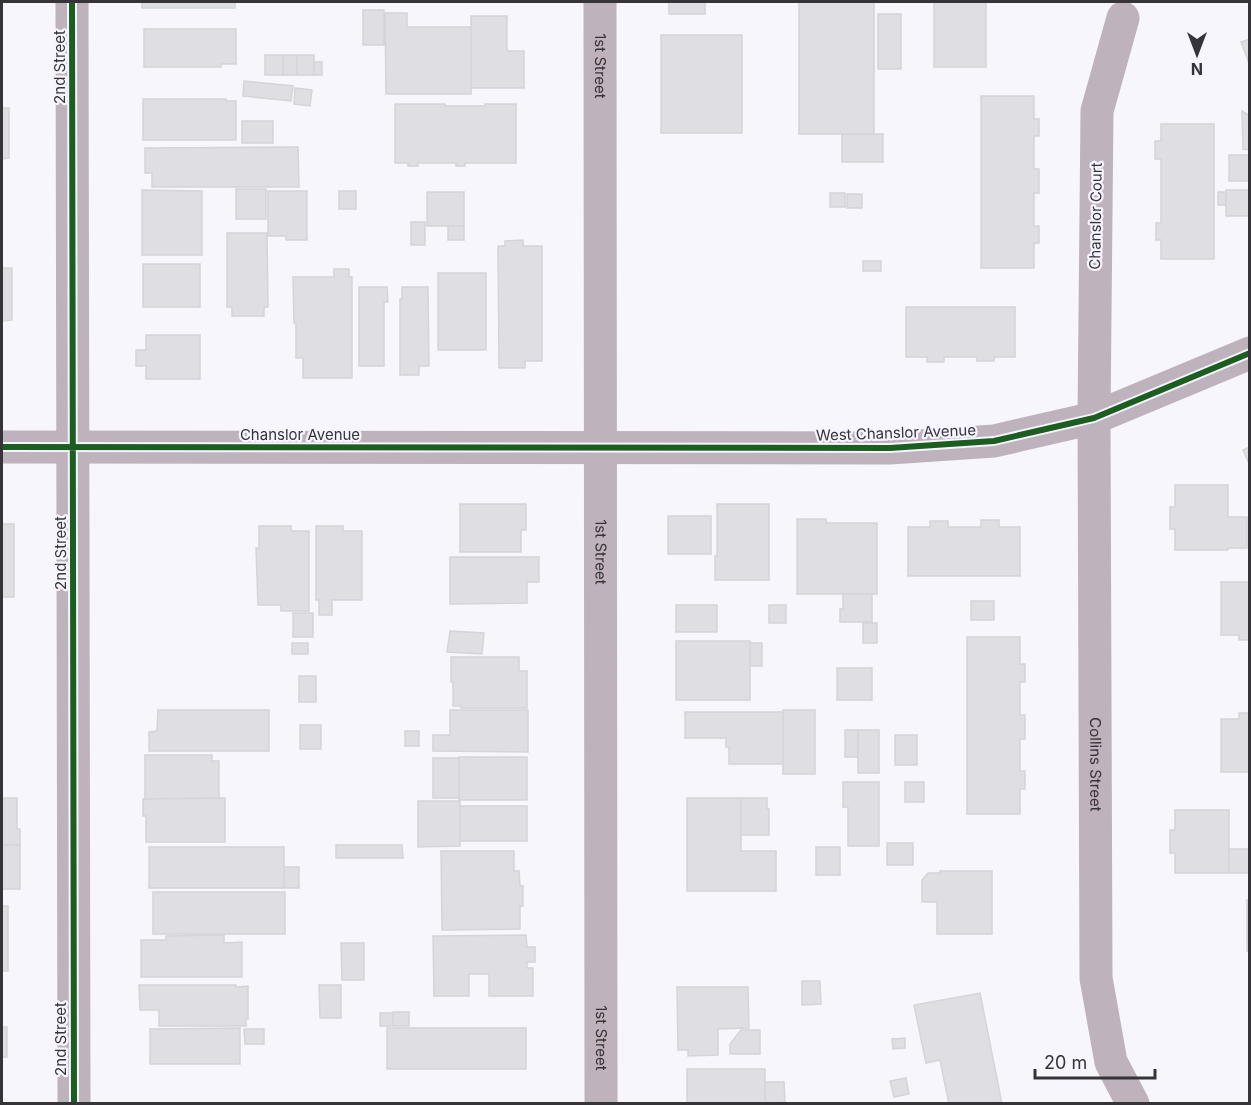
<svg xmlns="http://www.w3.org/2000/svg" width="1251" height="1105" viewBox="0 0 1251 1105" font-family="Inter,sans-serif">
  <rect width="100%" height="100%" fill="#f7f6fc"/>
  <path fill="#dedee3" stroke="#d4d5d9" stroke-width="1.5" d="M142,2h93v6h-93z
    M669,2h36v12h-36z
    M799,2h75v132h-75z
    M934,2h52v65h-52z
    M363,10h21v35h-21z
    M385,13h22v14h64v67h-85z
    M878,14h23v55h-23z
    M471,16h36v35h17v37h-53z
    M144,29h92v35h-15v3h-77z
    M661,35h81v98h-81z
    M1250,39v27l-9,-24z
    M265,55h18v20h-18z
    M283,55h14v20h-14z
    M297,55h17v20h-17z
    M314,62h8v13h-8z
    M244,81l49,5 -2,15 -48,-5z
    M295,88l17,2 -2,16 -16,-2z
    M981,96h53v23h5v17h-5v33h5v24h-5v33h5v17h-5v25h-53z
    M143,99h83v2h10v39h-93z
    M395,104h50v2h40v-2h31v59h-51v3h-9v-3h-38v3h-10v-3h-13z
    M2,108h7v50l-7,1v18z
    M1242,111l8,5v34l-7,-1z
    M242,121h31v22h-31z
    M1161,124h53v135h-53v-19h-5v-17h5v-64h-6v-18h6z
    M842,134h41v28h-41z
    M298,147l1,40h-147v-14h-7v-25z
    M1229,155h21v26h-21z
    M236,189h30v30h-30z
    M142,190l60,1v64h-60z
    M1226,190h24v26h-24z
    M268,191h39v49h-21v-4h-18z
    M339,191h17v18h-17z
    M427,192h37v34h-37z
    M1218,192h8v13h-8z
    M830,193h15v14h-15z
    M847,194h15v14h-15z
    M411,222h14v23h-14z
    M448,226h16v14h-16z
    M227,233h40l1,74h-4v9h-32v-9h-5z
    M523,240v6h19v115h-17v7h-26l-1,-122h7v-5z
    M863,261h18v10h-18z
    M143,264h57v43h-57z
    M2,268h10v52l-10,1z
    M334,269h15v8h3v101h-49v-20h-7v-35h-2l-1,-46h41z
    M438,273h48v77h-48z
    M359,287h28l1,15h-4v64h-25z
    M402,287h26l1,79h-10v9h-19v-76h2z
    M906,307h109v50h-21v4h-17v-4h-33v5h-17v-5h-21z
    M146,335h54v44h-54v-13h-10v-16h10z
    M1250,447v19l-7,-16z
    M1175,485h53v32h19v31h-19v2h-53v-21h-5v-22h5z
    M460,504h66v26h-5v22h-61z
    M717,504h52v76h-54v-24h2z
    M668,516h43v38h-43z
    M797,519h29v4h51v71h-80z
    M981,520h18v7h21v49h-112v-49h22v-6h18v6h33z
    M2,524h12v73h-12z
    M259,526h32v5h18v80h-28v-6h-23l-2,-57h3z
    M316,526h27v5h19v69h-30v15h-13v-15h-3z
    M450,557h89v25h-12v21l-77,1z
    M1221,582h29v58h-11v-5h-18z
    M843,594h29v28h-32v-13h3z
    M971,601h23v19h-23z
    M676,605h41v27h-41z
    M769,605h17v18h-17z
    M293,613h20v24h-20z
    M863,623h14v20h-14z
    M450,631l34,2 -2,21 -35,-2z
    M967,637h53v27h5v18h-5v33h5v24h-5v32h5v18h-5v25h-53z
    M676,641h74v59h-74z
    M292,643h16v11h-16z
    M750,643h12v23h-12z
    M451,657h68v14h8v37h-66v-2h-8v-24h-2z
    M837,668h35v32h-35z
    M299,676h17v26h-17z
    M158,710h111v41h-120v-19l8,-1z
    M450,710h78v42l-95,-1v-16h17z
    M783,710h32v64h-32z
    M685,712h98v52h-54v-17h-3v-9h-41z
    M1239,713h11v59h-29v-53h18z
    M300,725h21v24h-21z
    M845,730h13v27h-13z
    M858,730h21v43h-21z
    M405,731h14v15h-14z
    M895,735h22v30h-22z
    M145,755h67v6h7v37l-74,1z
    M459,757h68v43h-68z
    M433,758h26v40h-26z
    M843,782h36v64h-31v-39h-5z
    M905,782h19v20h-19z
    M2,798h15v31h3v16h-18z
    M225,798v44h-79v-26h-3v-17z
    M687,798h54v53h35v40h-89z
    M741,798h26v11h2v26h-28z
    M418,801h42v45l-42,1z
    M460,806h67v35h-67z
    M1175,810h54v63h-54v-20h-5v-23h5z
    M887,843h26v22h-26z
    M2,845h18v44h-18z
    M336,845h66l1,13h-67z
    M149,847h135v41h-135z
    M816,847h24v28h-24z
    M1229,849h21v24h-21z
    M441,851h73v20h5l1,15h3v20h-3v23l-78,1z
    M284,867h15v21h-15z
    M940,871h52v63h-55v-32h-15v-22l6,-7h12z
    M153,892h132v42h-132z
    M1247,900h3v51h-3z
    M2,906h6v65h-6z
    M224,935v8l18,-1v35h-101v-37h25v-4z
    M526,935l1,12h8v15h-8v6h6v28h-44v-22h-20v22h-35l-1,-60z
    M341,943h23v37h-22z
    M802,981h18l1,23 -19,1z
    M139,985h97v2l12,-1v33h-2v7h-87v-16h-19z
    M319,985h22v33h-21z
    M677,987h71l1,41 -31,1v26l-30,1v-6h-10z
    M980,993l22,111h-53l-9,-44 -14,3 -12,-58z
    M393,1012h16v14h-16z
    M380,1013h13v13h-13z
    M2,1027h5v30h-5z
    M240,1028v36h-90v-35z
    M387,1028h139v41h-139z
    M244,1029h20v15h-19z
    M741,1030h19v24h-30v-10z
    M905,1038v10l-12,1 -1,-10z
    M687,1069h78v35h-78z
    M906,1078l3,16 -15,3 -4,-16z
    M765,1082h19l1,21h-20z"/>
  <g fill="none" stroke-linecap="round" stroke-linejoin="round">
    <g stroke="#beb2bd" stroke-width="33">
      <path d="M72,2l2,1102"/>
      <path id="s1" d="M600,2l1,1102"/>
      <path id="s2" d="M1123,18l-26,93 -3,307 2,560 15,84 22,42"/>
      <path d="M2,447l888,1 104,-7 100,-23 156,-65"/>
    </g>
    <defs>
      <path id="cycleway" d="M72,2l2,1102
        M2,447l888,1 104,-7 100,-23 156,-65"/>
    </defs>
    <use href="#cycleway" stroke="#f6f4fe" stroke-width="10"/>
    <use href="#cycleway" stroke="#1b5e20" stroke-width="6"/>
  </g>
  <g text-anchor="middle" stroke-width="4.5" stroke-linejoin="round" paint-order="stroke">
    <g font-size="15" fill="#363439" stroke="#f6f4fe">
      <text transform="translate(60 67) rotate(-90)" y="5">2nd Street</text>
      <text dy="5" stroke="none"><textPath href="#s1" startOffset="64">1st Street</textPath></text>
      <text transform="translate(1096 216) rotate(-89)" y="5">Chanslor Court</text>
      <text transform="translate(896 433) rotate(-2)" y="5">West Chanslor Avenue</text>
      <text x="300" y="440">Chanslor Avenue</text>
      <text transform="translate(61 553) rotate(-90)" y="5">2nd Street</text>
      <text dy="5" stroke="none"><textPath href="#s1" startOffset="550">1st Street</textPath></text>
      <text dy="5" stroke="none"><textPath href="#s2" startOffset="750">Collins Street</textPath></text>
      <text transform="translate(61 1039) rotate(-90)" y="5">2nd Street</text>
      <text dy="5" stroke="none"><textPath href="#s1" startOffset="1036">1st Street</textPath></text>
    </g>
  </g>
  <rect width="1251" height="1105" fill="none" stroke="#363439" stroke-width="6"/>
  <g transform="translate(1197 54) rotate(180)" stroke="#f6f4fe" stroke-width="4.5" paint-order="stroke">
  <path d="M0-4.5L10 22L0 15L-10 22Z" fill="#363439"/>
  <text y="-9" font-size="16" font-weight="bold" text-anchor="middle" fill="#363439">N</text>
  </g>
  <path d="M1035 1069v9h120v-9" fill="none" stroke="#363439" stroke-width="3"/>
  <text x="1044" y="1069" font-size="18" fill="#363439" stroke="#f6f4fe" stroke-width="4.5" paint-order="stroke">20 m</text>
</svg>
